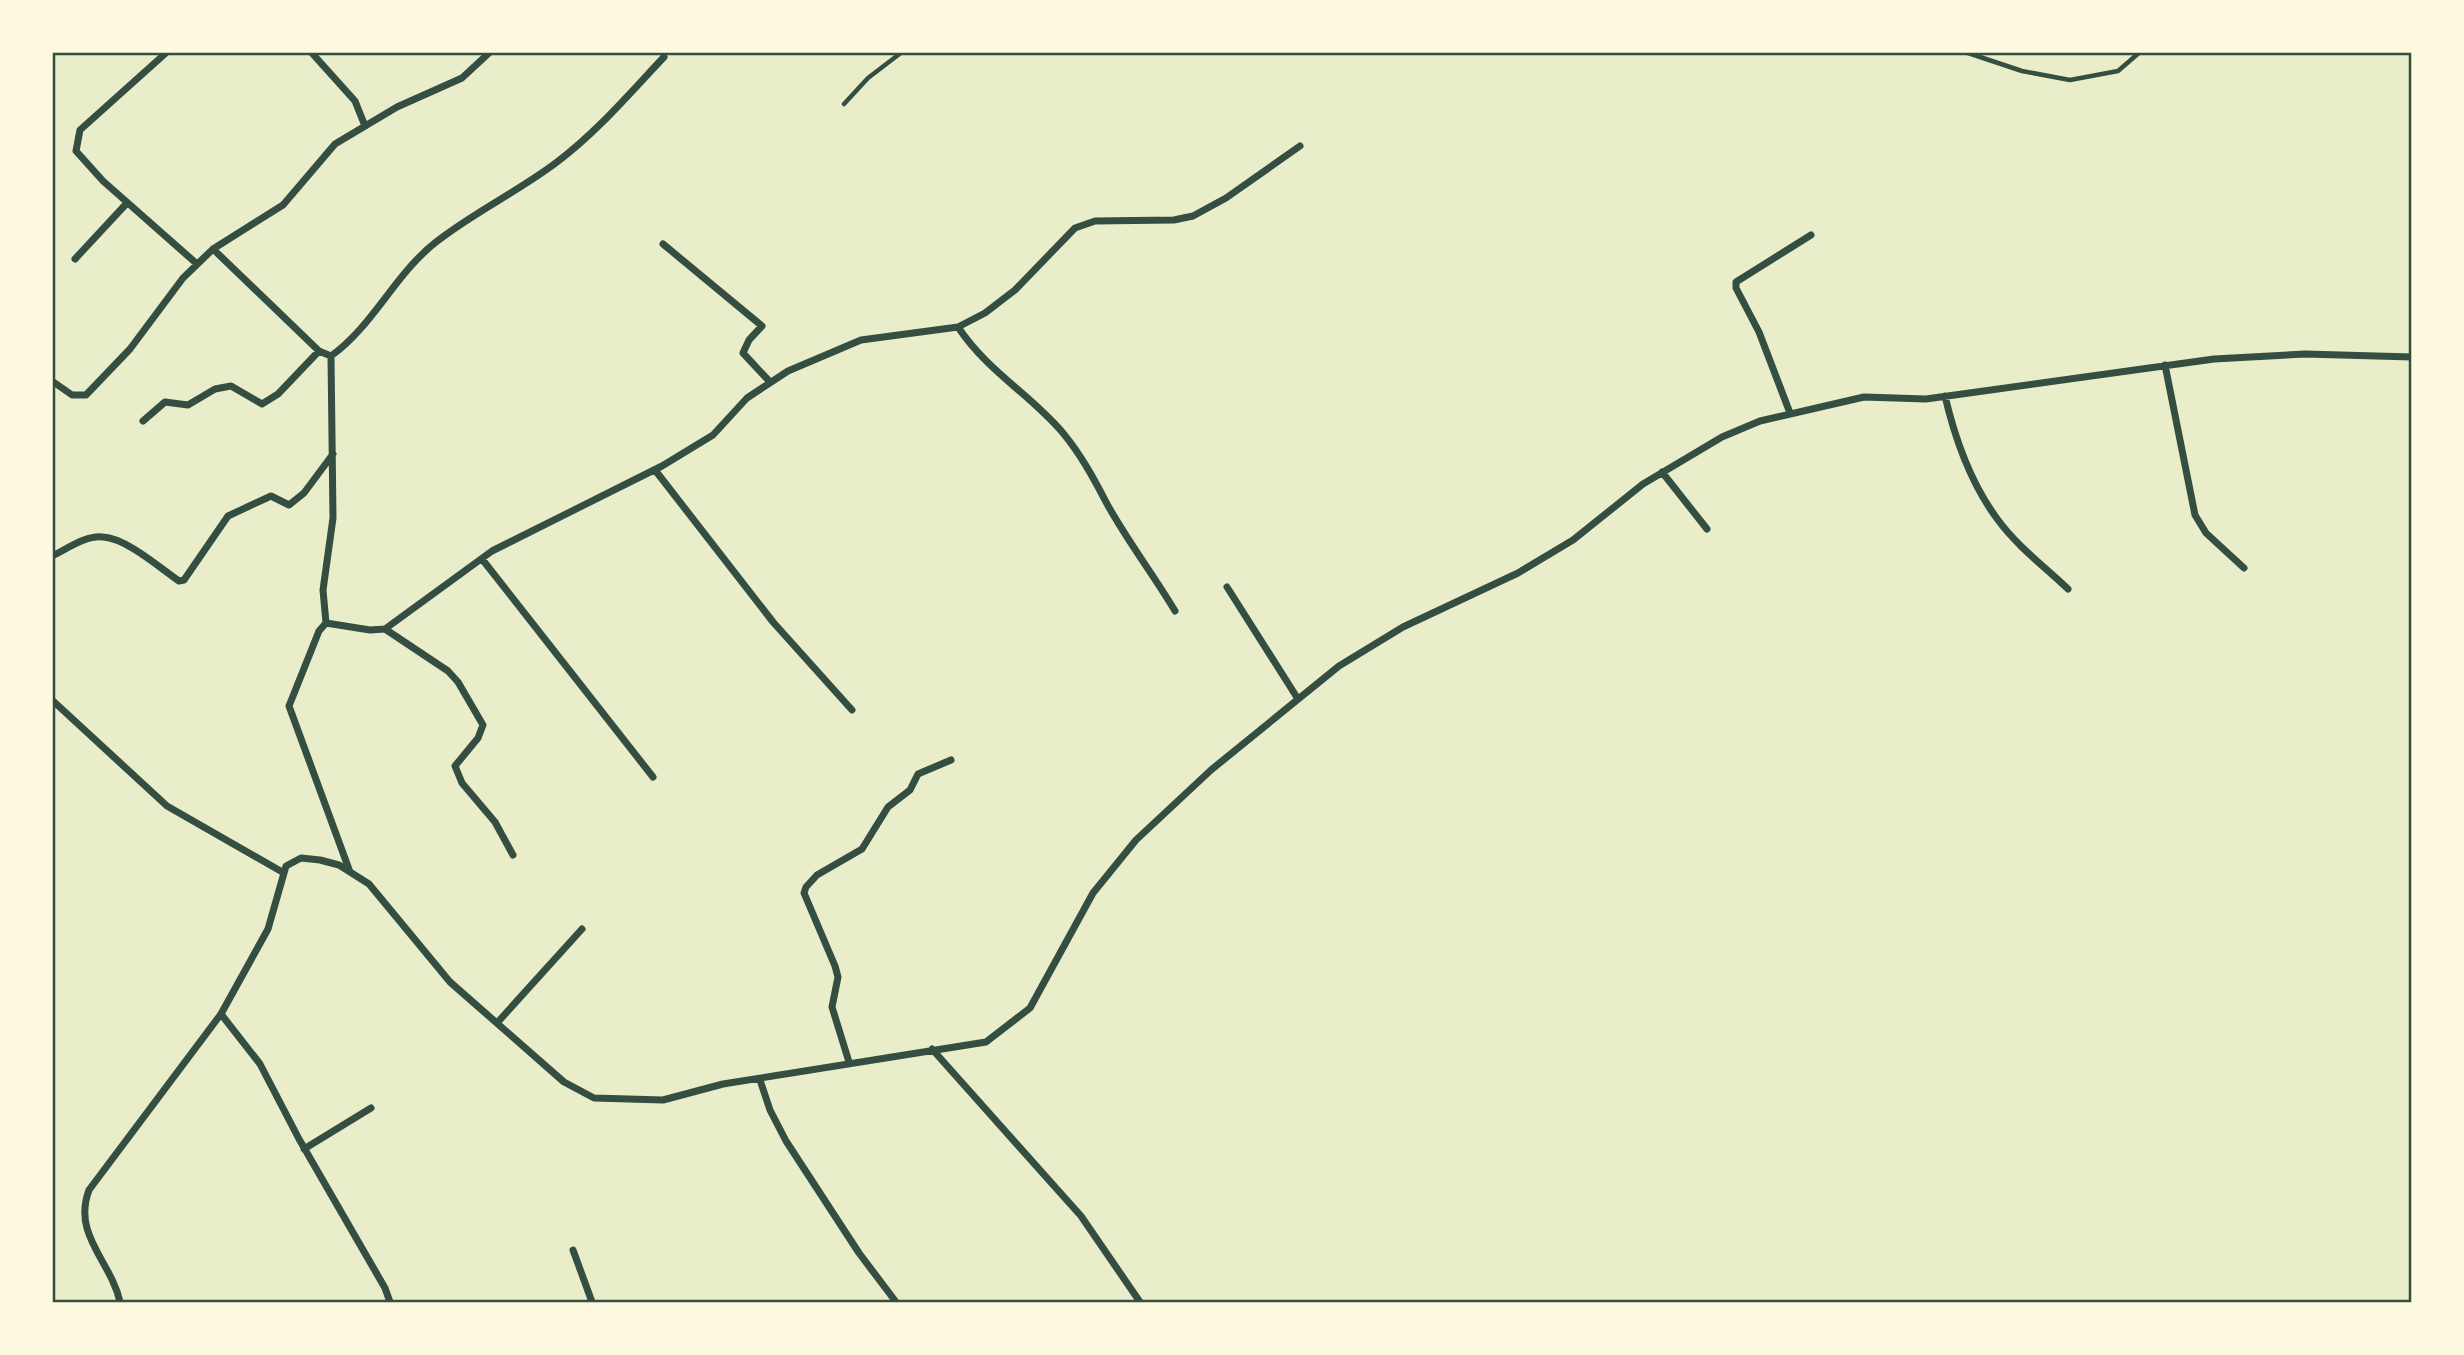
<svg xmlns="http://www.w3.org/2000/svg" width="2464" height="1355" viewBox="0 0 2464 1355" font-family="'Work Sans',sans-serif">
  <rect width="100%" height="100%" fill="#e9edc9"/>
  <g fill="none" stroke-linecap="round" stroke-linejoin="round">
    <path stroke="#344e41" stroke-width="4.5" d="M1965,52l57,19 48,9 48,-9 22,-19
      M844,104l24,-26 34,-26"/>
    <path stroke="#344e41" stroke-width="7" d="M167,52l-87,78 -4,21 27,30 94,83
      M311,52l44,49 10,25
      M663,244l99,82 -13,14 -6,13 27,29
      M213,249l106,102 12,5c42,-30 64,-82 105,-114 38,-30 83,-51 121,-80 40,-30 73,-69 107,-105
      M75,259l52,-56
      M958,327c30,45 71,66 105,106 18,22 30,44 43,69 20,37 47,72 69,109
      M2165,365l30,150 11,18 38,35
      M52,381l20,14h14l44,-46 53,-71 30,-29 70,-44 52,-61 62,-37 65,-29 28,-26
      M1945,396c10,43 26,88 53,124 19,26 47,47 70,69
      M1790,413l-31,-81 -23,-44v-6l75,-47
      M143,421l22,-19 23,3 27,-16 16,-3 31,18 16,-10 41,-43
      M655,470l118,152 79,88
      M1662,472l45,57
      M52,556c15,-7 34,-21 51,-19 23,1 57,31 76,44l5,-1 44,-64 43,-20 18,9 15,-12 29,-39
      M482,559l171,218
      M1227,587l71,112
      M326,623l-3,-33 10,-72 -2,-162
      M385,629l63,42 10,11 25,43 -5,13 -23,28 7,17 33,39 18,33
      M52,700l115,106 117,67
      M350,872l-61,-166 30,-75 7,-8 44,7 15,-1 107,-78 170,-85 51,-31 34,-37 41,-27 73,-31 97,-13 27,-14 30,-23 60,-62 20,-7 79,-1 19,-4 33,-18 74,-52
      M221,1014l39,50 39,75 86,149 5,14
      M497,1023l85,-94
      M932,1049l149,167 59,86
      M849,1062l-17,-55 6,-30 -3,-11 -31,-73 2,-6 11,-12 45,-26 26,-42 22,-17 8,-16 33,-14
      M760,1080l10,30 16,31 73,112 37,49
      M304,1149l67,-41
      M573,1250l19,52
      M120,1302c-9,-41 -48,-67 -31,-112l132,-176 47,-85 18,-63 15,-8 19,2 19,5 30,19 81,98 114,100 30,16 69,2 60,-16 263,-42 44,-34 63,-115 43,-53 75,-70 75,-61 53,-43 64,-39 115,-54 55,-33 70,-56 79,-47 38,-16 104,-24 62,2 288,-40 91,-5 107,3"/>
  </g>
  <rect width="2464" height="1355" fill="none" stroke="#fefae0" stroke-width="108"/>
  <rect x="54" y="54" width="2356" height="1247" fill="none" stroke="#344e41" stroke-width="2.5"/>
</svg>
